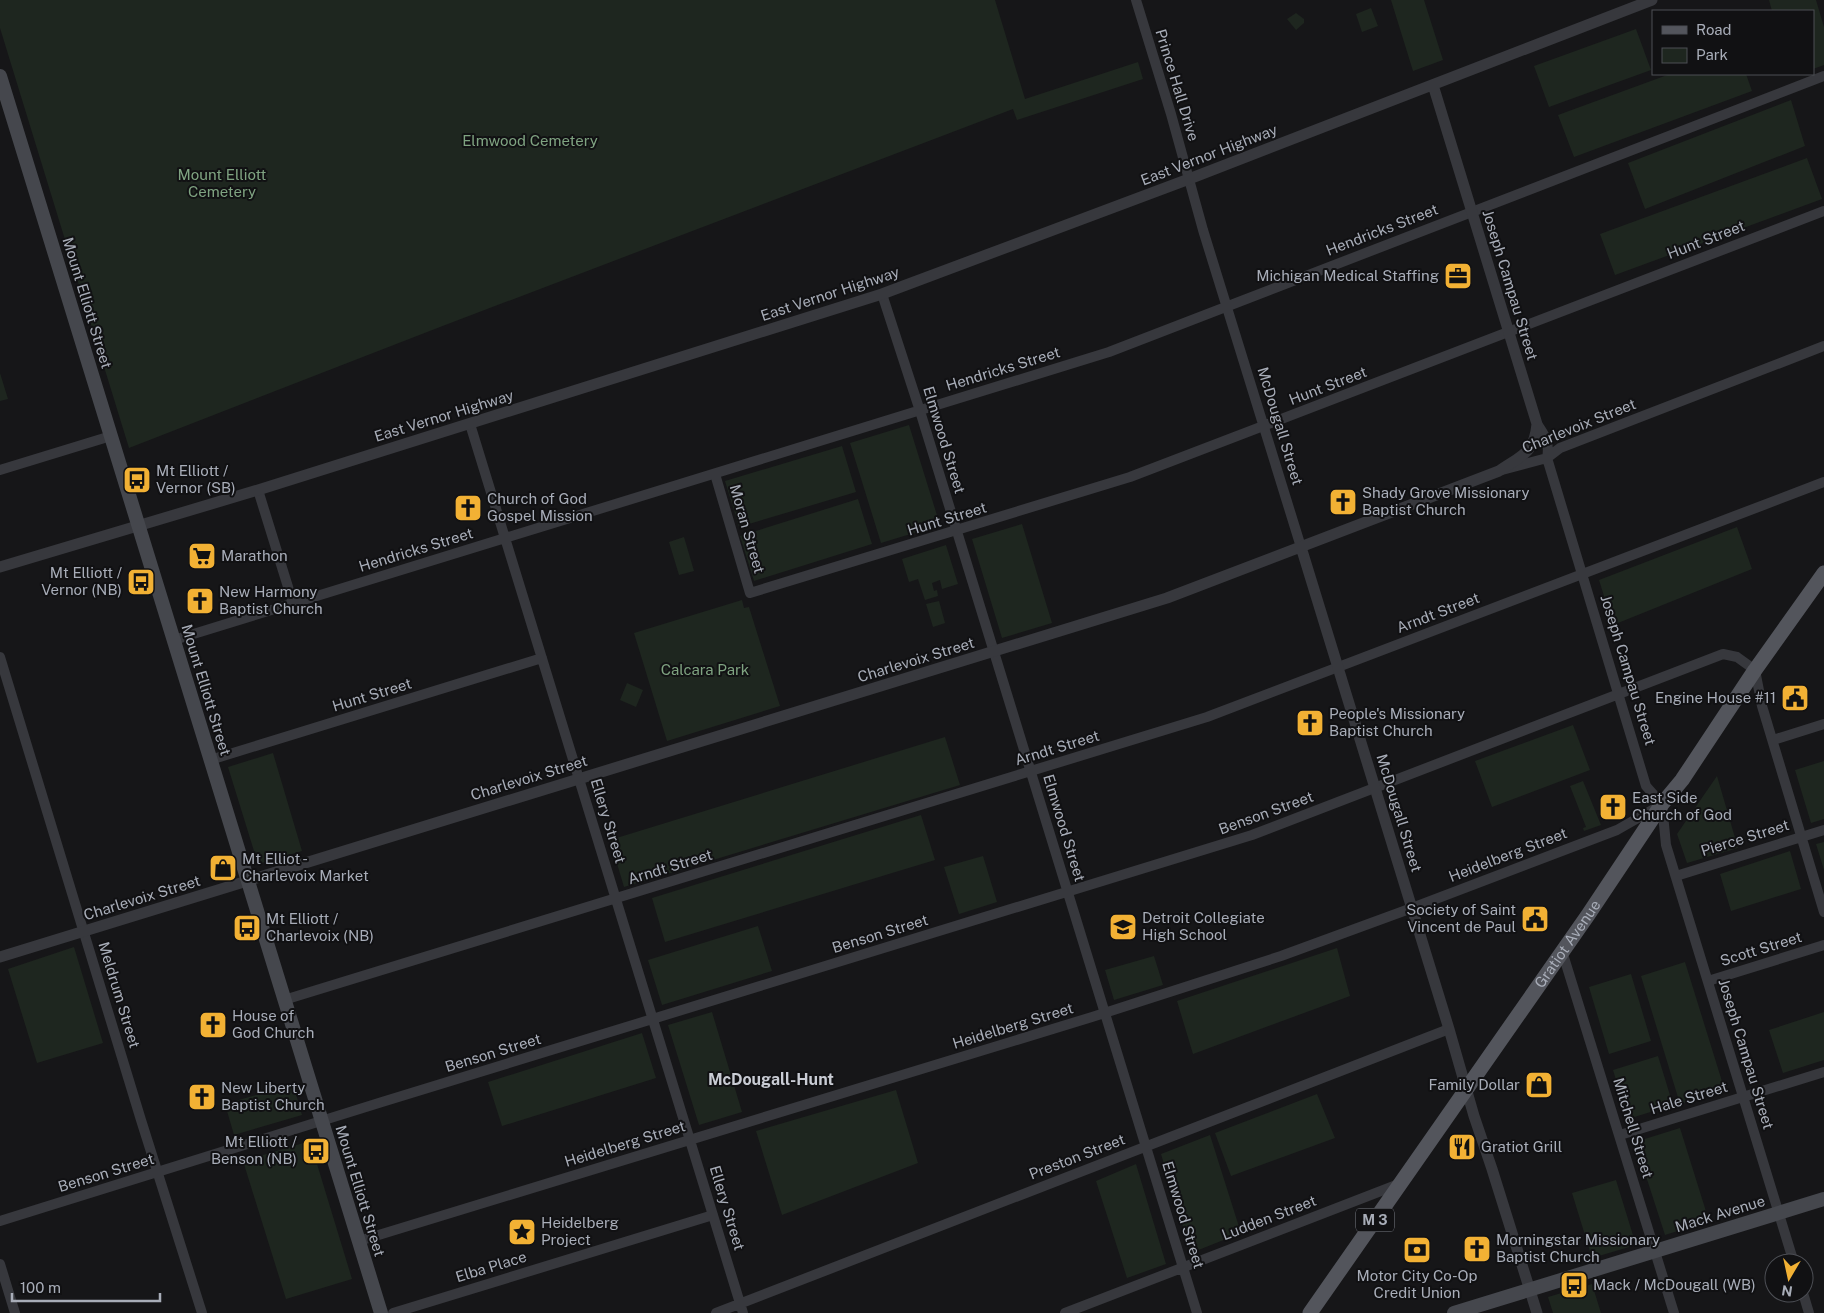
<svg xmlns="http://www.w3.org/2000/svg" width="1824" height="1313" viewBox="0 0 1824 1313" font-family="'Public Sans',sans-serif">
  <rect width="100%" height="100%" fill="#161618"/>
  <path fill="#1e261f" d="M0,0h995l30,99 113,-37 5,17 -126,41 -4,-11 -573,218 -311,121 -129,-420z
    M1391,0h33l19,60 -30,11z
    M1769,0h47l8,27v38l-11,4v-58h-41z
    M1371,8l7,18 -16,6 -6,-18z
    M1296,13l8,6v4l-8,7 -9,-11z
    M1636,29l15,41 -102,37 -15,-41z
    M1670,74h76l6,17 -178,66 -16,-42z
    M1791,100l14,46 -160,63 -17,-46z
    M1807,158l15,41 -207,76 -15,-41z
    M0,373l8,26 -8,2z
    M909,425l31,100 -59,18 -31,-100z
    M842,446l14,46 -117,35 -14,-46z
    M858,499l14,45 -118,37 -14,-45z
    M1022,524l30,99 -50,15 -30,-99z
    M1737,527l15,42 -139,56 -14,-45z
    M684,537l10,34 -15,4 -10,-33z
    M946,545l12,39 -16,5 -2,-9 -8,3 2,8 3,-1 1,6 -13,4 -7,-21 -9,3 -7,-23z
    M742,600l2,8 5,-1 31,99 -113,35 -33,-108z
    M939,601l6,22 -12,4 -7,-23z
    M627,683l16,7 -7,17 -16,-7z
    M1573,725l17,45 -98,37 -17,-46z
    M945,737l15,48 -336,102 -14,-47z
    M273,753l29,98 -44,13 -30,-97z
    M1824,761v58l-13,4 -16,-53z
    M1717,776l21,72 -51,15 -10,-29z
    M1583,781l18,44 -17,6 -1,-3 3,-1 -16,-41z
    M921,815l14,45 -270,82 -13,-44z
    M1824,842v28l-8,-26z
    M1790,851l11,38 -70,22 -11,-37z
    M983,856l14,46 -38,12 -15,-47z
    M758,926l14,45 -110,34 -14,-45z
    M74,947l29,96 -66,20 -29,-94z
    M1337,948l13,48 -157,58 -16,-53z
    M1154,956l9,29 -49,15 -9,-30z
    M1685,962l40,129 -45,13 -39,-128z
    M1631,974l20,67 -42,13 -20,-67z
    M712,1012l30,100 -43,13 -31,-100z
    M1824,1012v48l-41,13 -14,-43z
    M642,1033l14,45 -154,48 -14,-44z
    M1658,1056l15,49 -45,14 -15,-49z
    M293,1084l9,31 -68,20 -9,-31z
    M896,1090l22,73 -136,52 -26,-84z
    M1317,1094l18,44 -104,38 -16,-43z
    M1680,1128l29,93 -44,14 -30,-93z
    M1210,1135l31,98 -50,20 -30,-99z
    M310,1141l42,138 -66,20 -43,-138z
    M1136,1164l30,100 -39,14 -31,-97z
    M1616,1180l20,65 -44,13 -20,-65z
    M1592,1284l9,29h-48l-5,-16z"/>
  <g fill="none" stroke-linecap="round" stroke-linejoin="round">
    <path stroke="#37383d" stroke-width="10" d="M1136,0l35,114 32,116 98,317
      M882,294l38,117 277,902
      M470,424l273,889
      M1537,424c8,11 13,19 10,34l99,328 16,18 4,41 128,418
      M0,470l111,-34
      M1502,470l45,-12 13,-10 264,-102
      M715,474l35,119 380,-116 694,-266
      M258,490l35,113
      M174,640l935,-288 715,-276
      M0,657l141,463 61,193
      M1773,740l51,-16
      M210,760l332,-102
      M1676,876l148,-46
      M1562,951l112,362
      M1708,981l116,-36
      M284,1000l923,-283 617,-235
      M1620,1135l204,-63
      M0,1221l382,-119 870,-267 471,-181 14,3 18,13 7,36 62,206
      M359,1241l733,-224 189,-61 131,-48 205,-78 42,-24
      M0,1264l15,49
      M1803,1293l6,20
      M393,1313l320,-98
      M716,1313l733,-284
      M1065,1313l334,-129"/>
    <path stroke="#37383d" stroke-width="11" d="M1301,547l148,482 25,87 18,53 45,144
      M0,567l258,-77 624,-196 307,-115 463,-179
      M0,957l1167,-359 332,-127c23,-16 35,-17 38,-47l-104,-339"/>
    <path stroke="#45474d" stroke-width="14" d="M0,76l381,1237
      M1454,1313l370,-114"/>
    <path stroke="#53555c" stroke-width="15" id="s1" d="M1310,1313l278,-398 74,-111 20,-24 73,-110 69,-97"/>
  </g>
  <defs>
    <symbol id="office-square" viewBox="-11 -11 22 22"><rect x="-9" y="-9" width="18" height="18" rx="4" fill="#f2b134" stroke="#111113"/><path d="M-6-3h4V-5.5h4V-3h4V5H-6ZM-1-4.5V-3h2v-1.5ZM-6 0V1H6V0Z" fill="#111"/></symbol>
    <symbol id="bus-square" viewBox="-11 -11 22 22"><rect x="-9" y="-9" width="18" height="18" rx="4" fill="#f2b134" stroke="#111113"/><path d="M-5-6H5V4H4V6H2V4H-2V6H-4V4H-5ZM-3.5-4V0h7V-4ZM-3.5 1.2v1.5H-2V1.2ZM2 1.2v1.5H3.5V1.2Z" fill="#111"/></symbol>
    <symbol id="church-square" viewBox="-11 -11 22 22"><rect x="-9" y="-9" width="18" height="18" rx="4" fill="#f2b134" stroke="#111113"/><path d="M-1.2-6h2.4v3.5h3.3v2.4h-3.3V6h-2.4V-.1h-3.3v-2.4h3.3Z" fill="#111"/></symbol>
    <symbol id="supermarket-square" viewBox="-11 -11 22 22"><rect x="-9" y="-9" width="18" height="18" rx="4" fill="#f2b134" stroke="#111113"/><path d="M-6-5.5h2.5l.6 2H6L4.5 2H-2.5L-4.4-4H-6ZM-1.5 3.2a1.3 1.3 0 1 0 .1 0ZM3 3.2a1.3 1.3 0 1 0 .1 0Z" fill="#111"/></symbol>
    <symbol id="civic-square" viewBox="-11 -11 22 22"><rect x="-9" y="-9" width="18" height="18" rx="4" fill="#f2b134" stroke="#111113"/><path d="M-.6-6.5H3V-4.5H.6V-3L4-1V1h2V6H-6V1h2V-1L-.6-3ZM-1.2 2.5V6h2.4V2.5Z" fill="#111"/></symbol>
    <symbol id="shop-square" viewBox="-11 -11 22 22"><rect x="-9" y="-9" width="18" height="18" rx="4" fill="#f2b134" stroke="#111113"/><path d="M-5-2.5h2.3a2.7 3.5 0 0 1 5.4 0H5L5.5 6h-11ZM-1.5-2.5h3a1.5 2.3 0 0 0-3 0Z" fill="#111"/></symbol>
    <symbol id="school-square" viewBox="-11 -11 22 22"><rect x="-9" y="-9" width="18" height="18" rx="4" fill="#f2b134" stroke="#111113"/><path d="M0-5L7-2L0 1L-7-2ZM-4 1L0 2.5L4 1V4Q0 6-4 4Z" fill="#111"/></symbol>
    <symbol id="restaurant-square" viewBox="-11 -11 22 22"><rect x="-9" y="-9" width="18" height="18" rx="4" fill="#f2b134" stroke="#111113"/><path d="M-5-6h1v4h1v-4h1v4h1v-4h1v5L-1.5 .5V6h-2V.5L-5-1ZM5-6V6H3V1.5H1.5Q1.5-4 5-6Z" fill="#111"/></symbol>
    <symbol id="sight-square" viewBox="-11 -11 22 22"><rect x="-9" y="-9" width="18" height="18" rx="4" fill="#f2b134" stroke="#111113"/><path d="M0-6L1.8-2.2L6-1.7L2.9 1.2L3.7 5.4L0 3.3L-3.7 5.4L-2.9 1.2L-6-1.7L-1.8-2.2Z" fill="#111"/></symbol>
    <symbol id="bank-square" viewBox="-11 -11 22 22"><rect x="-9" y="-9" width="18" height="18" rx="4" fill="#f2b134" stroke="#111113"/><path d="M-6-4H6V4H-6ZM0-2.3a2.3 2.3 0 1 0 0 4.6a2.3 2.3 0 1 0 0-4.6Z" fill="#111"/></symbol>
  </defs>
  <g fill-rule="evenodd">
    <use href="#office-square" x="1442" y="260" width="32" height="32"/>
    <use href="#bus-square" x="121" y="464" width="32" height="32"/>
    <use href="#church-square" x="1327" y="486" width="32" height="32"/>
    <use href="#church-square" x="452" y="492" width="32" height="32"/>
    <use href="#supermarket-square" x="186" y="540" width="32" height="32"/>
    <use href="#bus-square" x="125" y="566" width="32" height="32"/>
    <use href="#church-square" x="184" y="585" width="32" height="32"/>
    <use href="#civic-square" x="1779" y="682" width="32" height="32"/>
    <use href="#church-square" x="1294" y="707" width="32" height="32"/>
    <use href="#church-square" x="1597" y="791" width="32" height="32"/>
    <use href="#shop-square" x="207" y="852" width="32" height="32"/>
    <use href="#civic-square" x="1519" y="903" width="32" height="32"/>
    <use href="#school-square" x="1107" y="911" width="32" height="32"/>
    <use href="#bus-square" x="231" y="912" width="32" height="32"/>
    <use href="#church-square" x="197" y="1009" width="32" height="32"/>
    <use href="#shop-square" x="1523" y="1069" width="32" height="32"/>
    <use href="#church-square" x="186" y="1081" width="32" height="32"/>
    <use href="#restaurant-square" x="1446" y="1131" width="32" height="32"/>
    <use href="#bus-square" x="300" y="1135" width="32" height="32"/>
    <use href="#sight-square" x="506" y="1216" width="32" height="32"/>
    <use href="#church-square" x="1461" y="1233" width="32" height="32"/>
    <use href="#bank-square" x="1401" y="1234" width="32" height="32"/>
    <use href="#bus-square" x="1558" y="1269" width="32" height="32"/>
  </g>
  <g text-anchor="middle" stroke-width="4" stroke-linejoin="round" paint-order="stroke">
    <rect fill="#111113" stroke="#7b7e86" stroke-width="1" x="1356" y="1208.5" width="38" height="23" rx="4"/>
    <g font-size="14" font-weight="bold" fill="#a8adb8">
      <text x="1375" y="1225">M 3</text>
    </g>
    <g font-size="15" fill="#a8adb8" stroke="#111113">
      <text transform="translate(1177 85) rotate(73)" y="5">Prince Hall Drive</text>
      <text transform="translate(1209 155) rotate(-21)" y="5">East Vernor Highway</text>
      <text transform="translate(1382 230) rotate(-21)" y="5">Hendricks Street</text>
      <text transform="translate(1706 240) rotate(-21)" y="5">Hunt Street</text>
      <text transform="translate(1510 285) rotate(73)" y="5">Joseph Campau Street</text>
      <text transform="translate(830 294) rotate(-18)" y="5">East Vernor Highway</text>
      <text transform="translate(87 303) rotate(73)" y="5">Mount Elliott Street</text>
      <text transform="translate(1003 369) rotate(-17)" y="5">Hendricks Street</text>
      <text transform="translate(1328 386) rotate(-21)" y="5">Hunt Street</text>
      <text transform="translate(444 416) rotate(-17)" y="5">East Vernor Highway</text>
      <text transform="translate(1280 426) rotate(73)" y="5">McDougall Street</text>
      <text transform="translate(1579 426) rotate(-22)" y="5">Charlevoix Street</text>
      <text transform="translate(944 440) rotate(73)" y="5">Elmwood Street</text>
      <text transform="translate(947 519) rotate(-17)" y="5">Hunt Street</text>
      <text transform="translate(747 529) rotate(74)" y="5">Moran Street</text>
      <text transform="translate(416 550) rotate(-17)" y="5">Hendricks Street</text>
      <text transform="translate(1438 613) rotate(-21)" y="5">Arndt Street</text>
      <text transform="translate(916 660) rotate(-17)" y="5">Charlevoix Street</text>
      <text transform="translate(1628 670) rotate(73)" y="5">Joseph Campau Street</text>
      <text transform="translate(206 690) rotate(73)" y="5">Mount Elliott Street</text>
      <text transform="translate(372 695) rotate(-17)" y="5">Hunt Street</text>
      <text transform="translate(1057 748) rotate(-17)" y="5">Arndt Street</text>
      <text transform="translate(529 778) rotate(-17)" y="5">Charlevoix Street</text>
      <text transform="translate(1266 813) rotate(-20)" y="5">Benson Street</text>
      <text transform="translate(1399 813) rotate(73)" y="5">McDougall Street</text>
      <text transform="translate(608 821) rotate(73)" y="5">Ellery Street</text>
      <text transform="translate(1064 828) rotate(73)" y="5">Elmwood Street</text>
      <text transform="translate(1745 838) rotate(-17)" y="5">Pierce Street</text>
      <text transform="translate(1508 855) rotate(-21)" y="5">Heidelberg Street</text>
      <text transform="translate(670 867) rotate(-17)" y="5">Arndt Street</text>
      <text transform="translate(142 898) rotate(-17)" y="5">Charlevoix Street</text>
      <text transform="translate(880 934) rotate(-17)" y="5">Benson Street</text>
      <text dy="5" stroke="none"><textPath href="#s1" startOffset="450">Gratiot Avenue</textPath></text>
      <text transform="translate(1761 949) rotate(-17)" y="5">Scott Street</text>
      <text transform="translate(119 995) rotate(73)" y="5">Meldrum Street</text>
      <text transform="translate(1013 1026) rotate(-17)" y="5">Heidelberg Street</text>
      <text transform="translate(493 1053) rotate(-17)" y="5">Benson Street</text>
      <text transform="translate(1746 1054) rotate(73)" y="5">Joseph Campau Street</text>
      <text transform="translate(1689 1098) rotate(-17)" y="5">Hale Street</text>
      <text transform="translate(1633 1128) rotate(73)" y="5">Mitchell Street</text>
      <text transform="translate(625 1144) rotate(-17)" y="5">Heidelberg Street</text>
      <text transform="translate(1077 1157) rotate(-21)" y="5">Preston Street</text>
      <text transform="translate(106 1173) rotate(-17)" y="5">Benson Street</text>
      <text transform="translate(360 1191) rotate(73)" y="5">Mount Elliott Street</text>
      <text transform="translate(727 1208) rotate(73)" y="5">Ellery Street</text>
      <text transform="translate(1720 1214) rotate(-17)" y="5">Mack Avenue</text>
      <text transform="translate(1183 1215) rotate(73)" y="5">Elmwood Street</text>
      <text transform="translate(1269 1218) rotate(-21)" y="5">Ludden Street</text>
      <text transform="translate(491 1267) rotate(-17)" y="5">Elba Place</text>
    </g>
    <g font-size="15" fill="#7fa381" stroke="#111113">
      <text x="530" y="146">Elmwood Cemetery</text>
      <text x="222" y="180">Mount Elliott<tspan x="222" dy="17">Cemetery</tspan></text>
      <text x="705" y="675">Calcara Park</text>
    </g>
    <g font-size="15" fill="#a8adb8" stroke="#111113" text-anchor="start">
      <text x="1439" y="281" text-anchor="end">Michigan Medical Staffing</text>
      <text x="156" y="476">Mt Elliott /<tspan x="156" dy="17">Vernor (SB)</tspan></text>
      <text x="1362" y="498">Shady Grove Missionary<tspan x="1362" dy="17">Baptist Church</tspan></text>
      <text x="487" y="504">Church of God<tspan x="487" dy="17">Gospel Mission</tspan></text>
      <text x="221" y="561">Marathon</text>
      <text x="122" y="578" text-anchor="end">Mt Elliott /<tspan x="122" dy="17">Vernor (NB)</tspan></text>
      <text x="219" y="597">New Harmony<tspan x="219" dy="17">Baptist Church</tspan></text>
      <text x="1776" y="703" text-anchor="end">Engine House #11</text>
      <text x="1329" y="719">People's Missionary<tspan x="1329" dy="17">Baptist Church</tspan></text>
      <text x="1632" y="803">East Side<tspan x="1632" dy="17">Church of God</tspan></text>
      <text x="242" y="864">Mt Elliot -<tspan x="242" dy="17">Charlevoix Market</tspan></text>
      <text x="1516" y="915" text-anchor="end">Society of Saint<tspan x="1516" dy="17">Vincent de Paul</tspan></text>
      <text x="1142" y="923">Detroit Collegiate<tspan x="1142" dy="17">High School</tspan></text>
      <text x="266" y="924">Mt Elliott /<tspan x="266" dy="17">Charlevoix (NB)</tspan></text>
      <text x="232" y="1021">House of<tspan x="232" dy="17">God Church</tspan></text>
      <text x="1520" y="1090" text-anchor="end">Family Dollar</text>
      <text x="221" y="1093">New Liberty<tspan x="221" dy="17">Baptist Church</tspan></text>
      <text x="297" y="1147" text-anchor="end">Mt Elliott /<tspan x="297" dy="17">Benson (NB)</tspan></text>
      <text x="1481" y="1152">Gratiot Grill</text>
      <text x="541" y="1228">Heidelberg<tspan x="541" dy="17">Project</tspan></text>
      <text x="1496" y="1245">Morningstar Missionary<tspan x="1496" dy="17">Baptist Church</tspan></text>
      <text x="1417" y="1281" text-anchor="middle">Motor City Co-Op<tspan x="1417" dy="17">Credit Union</tspan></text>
      <text x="1593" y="1290">Mack / McDougall (WB)</text>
    </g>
    <g font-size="16" font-weight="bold" fill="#c9ccd4" stroke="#111113">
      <text x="771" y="1085">McDougall-Hunt</text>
    </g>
  </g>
  <rect x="1652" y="10" width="162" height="65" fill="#111113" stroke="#4d4f55"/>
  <rect x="1662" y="26" width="25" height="8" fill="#53555c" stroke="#4d4f55"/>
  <text x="1696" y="35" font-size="15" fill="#a8adb8">Road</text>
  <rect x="1662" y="48" width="25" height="15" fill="#1e261f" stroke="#4d4f55"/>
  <text x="1696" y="60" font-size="15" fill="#a8adb8">Park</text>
  <g transform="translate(1789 1278) rotate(189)"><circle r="24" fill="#111113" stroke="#4d4f55"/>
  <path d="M0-4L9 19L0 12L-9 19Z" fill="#f2b134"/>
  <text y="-8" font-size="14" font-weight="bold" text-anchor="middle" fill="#a8adb8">N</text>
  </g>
  <path d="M12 1293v8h148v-8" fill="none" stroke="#a8adb8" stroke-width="2.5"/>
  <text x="20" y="1293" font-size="15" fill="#a8adb8" stroke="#111113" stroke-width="4" paint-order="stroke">100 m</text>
</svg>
